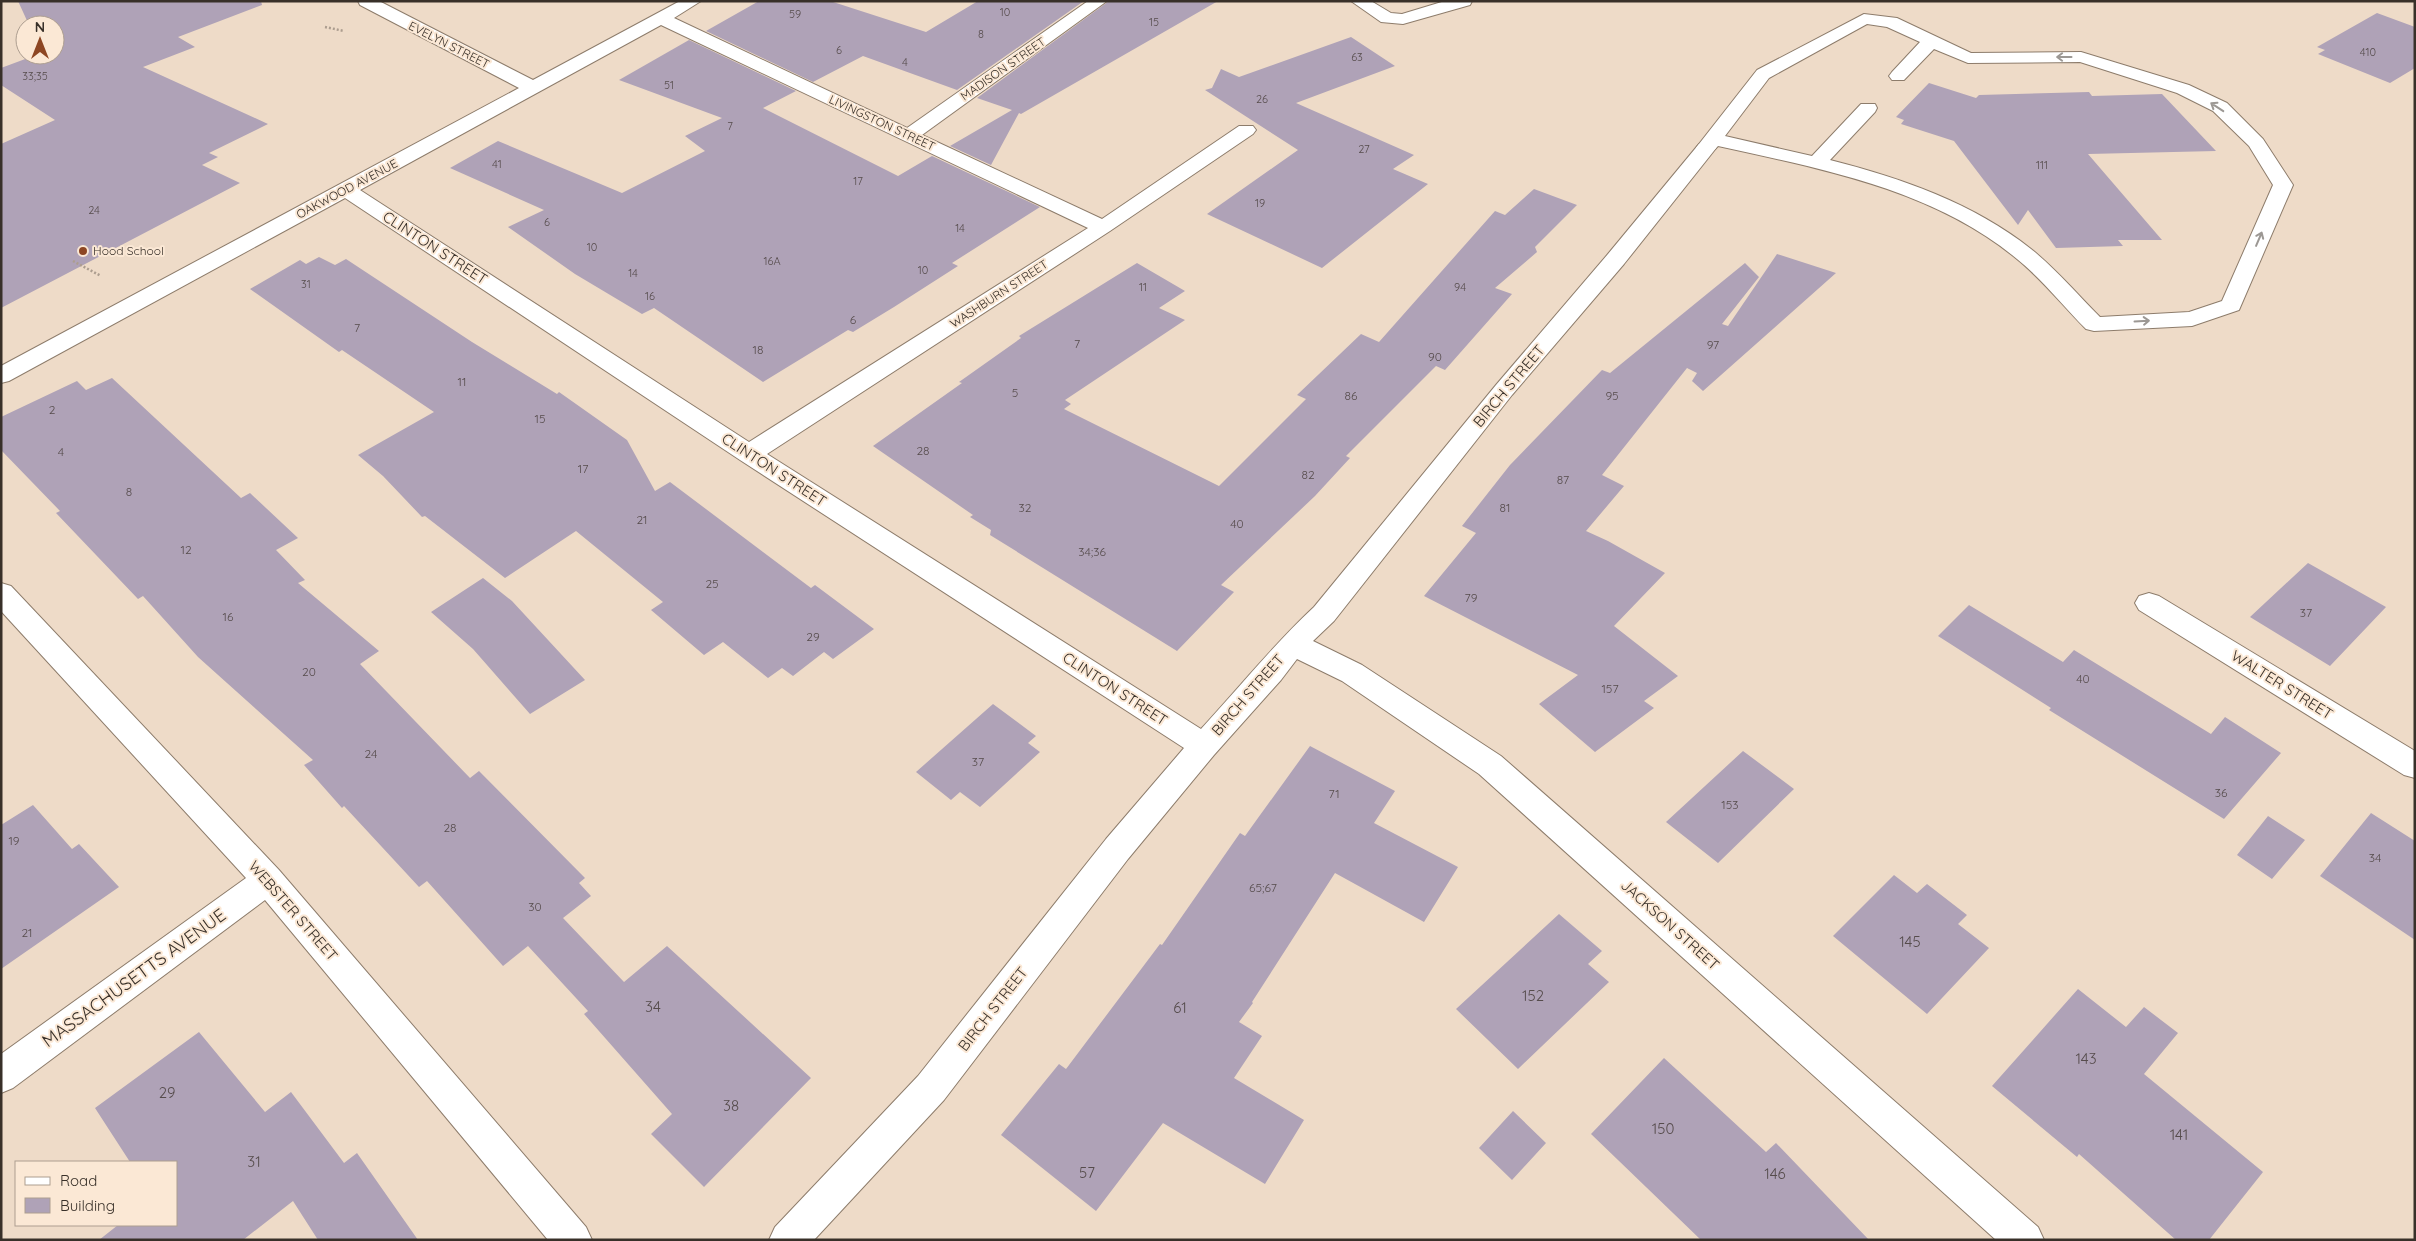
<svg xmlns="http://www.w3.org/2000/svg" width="2416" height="1241" viewBox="0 0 2416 1241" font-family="Quicksand,sans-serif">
  <rect width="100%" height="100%" fill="#eedbc8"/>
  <path fill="#afa2b7" d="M18,1h243l1,4 -84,32 17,10 -52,20 125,57 -59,29 9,4 -16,8 38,18 -239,125v-164l54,-24 -54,-35v-17l35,-13h19v-30h-26z
    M759,1h71l96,31 52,-31h106l-127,89 -94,-34 -50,26 -107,-51z
    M1109,1h109l-197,113 -2,-1 -28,52 -41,-19 62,-36 -35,-12z
    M2377,13l38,14v41l-25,15 -72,-29 7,-4 -8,-3z
    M1351,37l44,29 -99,37 118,52 -21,14 35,15 -106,84 -115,-54 91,-64 -93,-60 7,-2 9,-19 18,8z
    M689,40l107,51 -33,17 135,68 34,-20 108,51 -88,56 6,3 -64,41 -41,25 -5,-2 -85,52 -109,-74 -12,6 -67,-40 -67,-47 36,-17 -94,-42 48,-27 124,52 83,-42 -20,-15 37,-18 -103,-38z
    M1929,83l47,15 3,-3 110,-3 3,4 70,-2 54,57 -128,3 74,86h-44l5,6 -67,2 -28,-38 -10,15 -64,-84 -53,-17 3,-4 -8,-3z
    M1534,189l43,16 -42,42 2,5 -42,36 17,6 -67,76 -9,-4 -90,90 4,2 -35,38 -94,89 13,7 -57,59 -187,-116 1,-5 -21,-13 3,-2 -100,-69 89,-63 -3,-1 62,-44 -2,-2 118,-73 48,28 -26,17 26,12 -120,80 6,4 -7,5 155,77 87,-87 -9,-4 64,-61 18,8 116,-131 10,4z
    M1777,254l59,19 -133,118 -11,-10 5,-8 -10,-5 -85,107 22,11 -38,45 22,10 57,32 -51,53 64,50 -34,25 10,7 -59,44 -56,-48 39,-29 -154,-79 52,-63 -14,-7 48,-61 92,-95 8,3 135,-110 14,14 -37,47 6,2z
    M319,257l16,8 11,-6 126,83 85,52 2,-2 68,48 28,51 15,-9 141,106 4,-3 59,44 -41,30 -9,-7 -31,24 -11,-8 -14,10 -45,-36 -19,13 -53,-45 12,-8 -87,-71 -71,47 -80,-62 -3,1 -39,-41 -25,-21 76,-43 -92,-62 -3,2 -89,-63 50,-29 6,4z
    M112,378l129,120 9,-5 48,45 -22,12 29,30 -7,3 81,68 -19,13 110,114 9,-7 106,107 -6,5 12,13 -28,22 61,64 43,-36 144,132 -107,109 -53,-53 21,-20 -88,-100 4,-3 -60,-65 -25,20 -76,-85 -8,6 -75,-81 -2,2 -38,-43 9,-5 -115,-103 -55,-61 -5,3 -82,-86 4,-2 -59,-61v-33l76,-36 9,9z
    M2308,563l78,44 -56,59 -80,-49z
    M483,578l29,23 73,79 -55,34 -57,-65 -42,-37z
    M1969,605l94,57 11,-12 137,84 14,-17 56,36 -57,66 -175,-109 2,-2 -113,-72z
    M993,704l43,32 -8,7 12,9 -60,55 -20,-15 -9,8 -35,-28z
    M1310,746l85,45 -21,32 84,44 -34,55 -89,-49 -83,129 1,1 -14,19 23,14 -28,42 70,42 -39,64 -102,-61 -67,88 -95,-76 58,-71 7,5 94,-125 2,1 78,-112 5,3z
    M1743,751l51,38 -76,74 -52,-41z
    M33,805l39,44 7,-5 40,43 -118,82v-144z
    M2371,813l44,28v99l-95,-64z
    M2268,816l37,24 -33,39 -35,-24z
    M1894,875l23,18 10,-9 40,31 -9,9 31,24 -62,66 -94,-78z
    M1559,914l43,37 -14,13 21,18 -91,87 -62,-60z
    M2078,989l48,38 18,-20 34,26 -34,41 119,98 -54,68h-33l-97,-86 -2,3 -85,-71z
    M199,1032l66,80 26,-20 53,71 13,-10 61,87h-100l-25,-39 -50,39h-144l19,-15h58v-63h-46l-35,-54z
    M1664,1058l102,94 10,-9 93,97h-168l-110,-106z
    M1513,1111l33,32 -34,37 -33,-32z"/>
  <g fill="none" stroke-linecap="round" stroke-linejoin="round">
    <defs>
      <path id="lane" d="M1351,1h20l20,12 11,1 43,-13h27l-2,4 -67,19 -22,-2z
        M1864,14l33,4 74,35 110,-1 108,33 38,18 36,36 30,46 -54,125 -47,16 -98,5 -8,-2c-23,-23 -44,-50 -69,-70 -84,-70 -196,-90 -299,-113 -6,7 -10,8 -19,6l-3,-4 3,-4 58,-74zM1867,24l20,3 33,15 -28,30 -3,4 3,4h12l30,-31 34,14 112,-1 97,31 36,18 36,35 24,39 -51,116 -33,11 -89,5c-23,-23 -44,-48 -69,-68 -58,-46 -130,-71 -201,-89l45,-48 2,-4 -2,-4h-14l-49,52 -87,-20 44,-58z"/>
      <path id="street" d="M358,1h21l154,79 147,-79h21l-27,17 233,110 181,-127h19l-185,134 180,84 137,-93h14l3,4 -3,4 -143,97 -343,223 434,275c38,-41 73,-85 113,-122l182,-222 112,-131 91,-110 7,-2 7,2 3,4 -3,4 -89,112 -112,131 -178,226 -21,20 49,24 139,91 537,471 6,13h-48l-517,-466 -137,-93 -45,-22 -16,21 -67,75 -86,104 -184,241 -130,140h-45l6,-13 143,-151 188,-237 78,-91 -444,-288 -395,-262 -336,183 -8,2v-17l518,-278 -159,-83zM661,25l427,203 -339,214 -389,-252z
        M1,583l10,3 268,284 307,357 6,13h-44l-283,-340 -252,188 -12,5v-39l245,-176 -245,-267z
        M2149,593l10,3 256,155v27l-11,-3 -265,-165 -4,-7 4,-7z"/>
    </defs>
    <use href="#lane" stroke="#8d7c6b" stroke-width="2"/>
    <use href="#street" stroke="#8d7c6b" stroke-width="2"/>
    <path stroke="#ac9d8f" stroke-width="2.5" stroke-dasharray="2 2" stroke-linecap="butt" d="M325,27l19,4
      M73,261l28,15"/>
    <use href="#lane" fill="#fff" fill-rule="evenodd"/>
    <use href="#street" fill="#fff" fill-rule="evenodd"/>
  </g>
  <defs><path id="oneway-shaft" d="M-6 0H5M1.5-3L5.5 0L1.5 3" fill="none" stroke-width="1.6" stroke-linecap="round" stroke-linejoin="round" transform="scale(1.25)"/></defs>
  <g stroke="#9c9894">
    <use href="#oneway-shaft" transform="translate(2064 57) rotate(180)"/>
    <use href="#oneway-shaft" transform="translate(2217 107) rotate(-147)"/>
    <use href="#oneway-shaft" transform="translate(2259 239) rotate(-67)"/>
    <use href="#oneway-shaft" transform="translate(2142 321) rotate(-3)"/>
  </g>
  <circle fill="#8d4623" stroke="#fbe8d5" stroke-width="2" cx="83" cy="251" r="5"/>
  <g text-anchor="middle" stroke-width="4" stroke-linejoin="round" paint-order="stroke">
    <g font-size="11" fill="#564c4c">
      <text x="1005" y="16">10</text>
      <text x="795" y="18">59</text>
      <text x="1154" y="26">15</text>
      <text x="981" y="38">8</text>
      <text x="839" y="54">6</text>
      <text x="2368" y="56">410</text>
      <text x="1357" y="61">63</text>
      <text x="905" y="66">4</text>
      <text x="35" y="80">33;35</text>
      <text x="669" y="89">51</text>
      <text x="1262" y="103">26</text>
      <text x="730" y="130">7</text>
      <text x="1364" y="153">27</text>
      <text x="497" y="168">41</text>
      <text x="2042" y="169">111</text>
      <text x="858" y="185">17</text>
      <text x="1260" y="207">19</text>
      <text x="94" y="214">24</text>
      <text x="547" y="226">6</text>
      <text x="960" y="232">14</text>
      <text x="592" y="251">10</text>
      <text x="772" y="265">16A</text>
      <text x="923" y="274">10</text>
      <text x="633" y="277">14</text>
      <text x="306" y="288">31</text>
      <text x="1143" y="291">11</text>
      <text x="1460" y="291">94</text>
      <text x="650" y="300">16</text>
    </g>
    <g font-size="12" fill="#383029" stroke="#fbe8d5">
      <text transform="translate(449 45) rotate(27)" y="4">EVELYN STREET</text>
      <text transform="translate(1003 69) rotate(-35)" y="4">MADISON STREET</text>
      <text transform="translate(882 123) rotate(25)" y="4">LIVINGSTON STREET</text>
      <text transform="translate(347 189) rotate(-28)" y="4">OAKWOOD AVENUE</text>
      <text transform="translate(999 294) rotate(-33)" y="4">WASHBURN STREET</text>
    </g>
    <g font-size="12" fill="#383029" stroke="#fbe8d5" text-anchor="start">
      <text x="93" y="255">Hood School</text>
    </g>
    <g font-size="12" fill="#564c4c">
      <text x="853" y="324">6</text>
      <text x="357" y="332">7</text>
      <text x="1077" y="348">7</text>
      <text x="1713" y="349">97</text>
      <text x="758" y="354">18</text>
      <text x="1435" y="361">90</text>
      <text x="462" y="386">11</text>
      <text x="1015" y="397">5</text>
      <text x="1351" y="400">86</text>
      <text x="1612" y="400">95</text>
      <text x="52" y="414">2</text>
      <text x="540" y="423">15</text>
      <text x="923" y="455">28</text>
      <text x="61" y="456">4</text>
      <text x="583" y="473">17</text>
      <text x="1308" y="479">82</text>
      <text x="1563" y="484">87</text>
      <text x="129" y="496">8</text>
      <text x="1025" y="512">32</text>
      <text x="1505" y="512">81</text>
      <text x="642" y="524">21</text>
      <text x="1237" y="528">40</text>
      <text x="186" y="554">12</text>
      <text x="1092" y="556">34;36</text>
      <text x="712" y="588">25</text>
      <text x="1471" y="602">79</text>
      <text x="2306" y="617">37</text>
      <text x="228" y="621">16</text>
      <text x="813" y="641">29</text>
      <text x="309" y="676">20</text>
      <text x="2083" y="683">40</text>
      <text x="1610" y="693">157</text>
      <text x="371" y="758">24</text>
      <text x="978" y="766">37</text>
      <text x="2221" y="797">36</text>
      <text x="1334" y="798">71</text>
      <text x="1730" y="809">153</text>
      <text x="450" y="832">28</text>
      <text x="14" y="845">19</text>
      <text x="2375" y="862">34</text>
      <text x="1263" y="892">65;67</text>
      <text x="535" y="911">30</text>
      <text x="27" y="937">21</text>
    </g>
    <g font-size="15" fill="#383029" stroke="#fbe8d5">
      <text transform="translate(435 248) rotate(33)" y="5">CLINTON STREET</text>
      <text transform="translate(1509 386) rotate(-50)" y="5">BIRCH STREET</text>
      <text transform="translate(774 470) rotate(33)" y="5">CLINTON STREET</text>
      <text transform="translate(2282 685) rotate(32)" y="5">WALTER STREET</text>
      <text transform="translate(1115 689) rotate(33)" y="5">CLINTON STREET</text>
      <text transform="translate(1248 695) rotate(-49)" y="5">BIRCH STREET</text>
      <text transform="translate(293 911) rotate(49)" y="5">WEBSTER STREET</text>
      <text transform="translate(1670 925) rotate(42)" y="5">JACKSON STREET</text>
      <text transform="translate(993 1009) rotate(-52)" y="5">BIRCH STREET</text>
    </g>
    <g font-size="15" fill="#564c4c">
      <text x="1910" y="947">145</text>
      <text x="1533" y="1001">152</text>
      <text x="653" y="1012">34</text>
      <text x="1180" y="1013">61</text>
      <text x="2086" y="1064">143</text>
      <text x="167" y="1098">29</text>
      <text x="731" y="1111">38</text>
      <text x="1663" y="1134">150</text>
      <text x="2179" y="1140">141</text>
      <text x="254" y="1167">31</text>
      <text x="1087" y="1178">57</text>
      <text x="1775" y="1179">146</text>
    </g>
    <g font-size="18" fill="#383029" stroke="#fbe8d5">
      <text transform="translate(134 978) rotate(-36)" y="6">MASSACHUSETTS AVENUE</text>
    </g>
  </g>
  <rect width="2416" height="1241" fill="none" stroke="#383029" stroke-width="5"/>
  <rect x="15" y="1161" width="162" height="65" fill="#fbe8d5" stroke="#ad9e90"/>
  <rect x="25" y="1177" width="25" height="8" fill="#ffffff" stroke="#ad9e90"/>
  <text x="60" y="1186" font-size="15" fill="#383029">Road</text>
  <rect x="25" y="1198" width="25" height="15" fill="#afa2b7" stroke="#ad9e90"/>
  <text x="60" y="1211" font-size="15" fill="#383029">Building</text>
  <g transform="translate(40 40)"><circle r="24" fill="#fbe8d5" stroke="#ad9e90"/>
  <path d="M0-4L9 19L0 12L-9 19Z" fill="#8d4623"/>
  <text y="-8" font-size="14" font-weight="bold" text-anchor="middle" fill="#383029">N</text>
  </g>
</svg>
